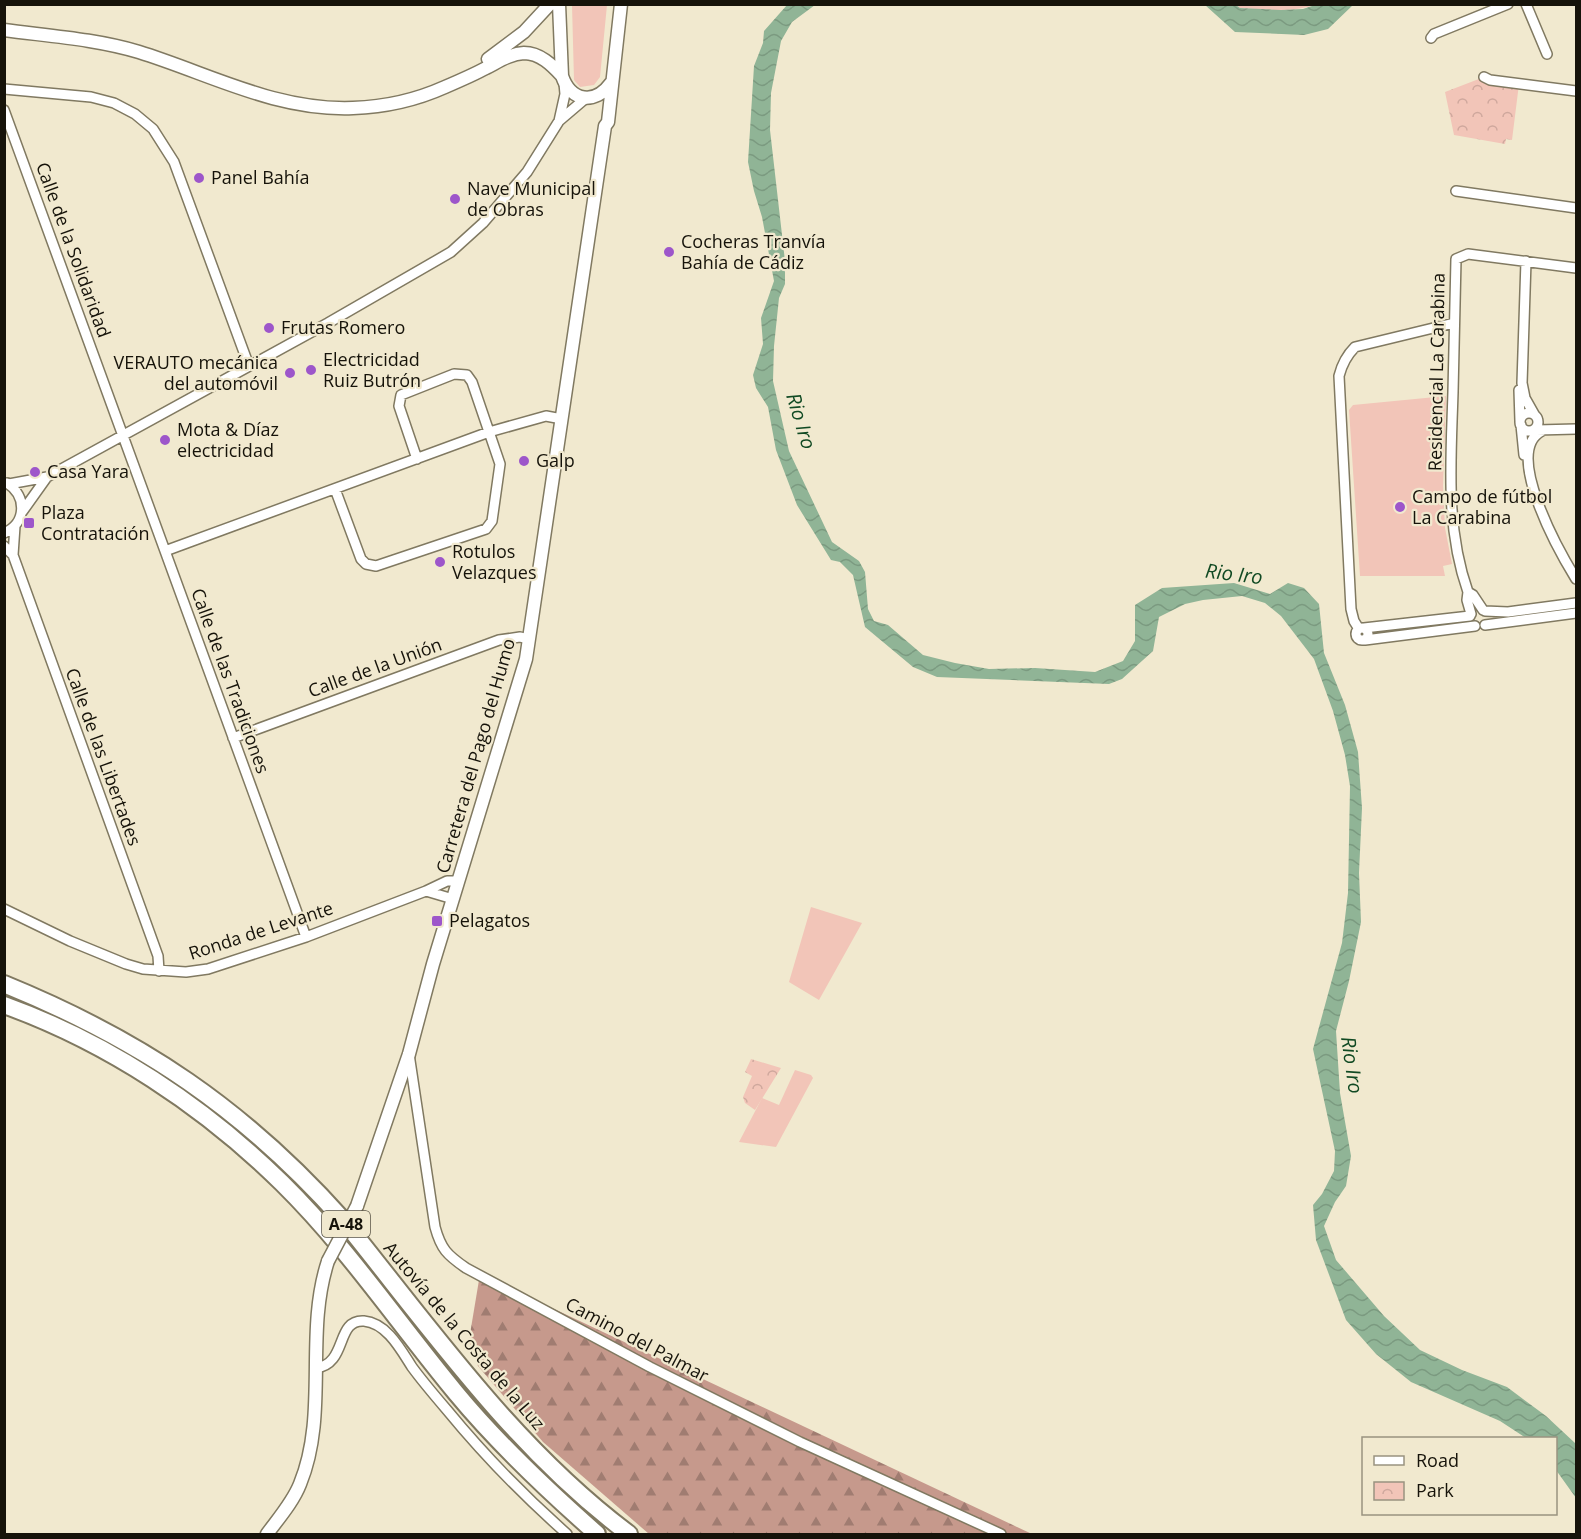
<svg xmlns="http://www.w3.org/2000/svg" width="1581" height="1539" viewBox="0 0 1581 1539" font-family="'Open Sans',sans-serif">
  <defs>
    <pattern id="forest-firs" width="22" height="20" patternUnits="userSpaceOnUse" patternTransform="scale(1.5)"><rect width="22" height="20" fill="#c6998c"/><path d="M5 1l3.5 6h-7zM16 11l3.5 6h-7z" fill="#a07c71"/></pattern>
    <pattern id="park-crowns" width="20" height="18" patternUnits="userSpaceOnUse" patternTransform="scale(1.5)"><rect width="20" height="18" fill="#f2c5b8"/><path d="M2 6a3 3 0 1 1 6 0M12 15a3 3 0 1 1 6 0" fill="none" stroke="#cfa89d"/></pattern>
    <pattern id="water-waves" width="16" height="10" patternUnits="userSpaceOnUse" patternTransform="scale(1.5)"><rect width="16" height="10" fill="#90b496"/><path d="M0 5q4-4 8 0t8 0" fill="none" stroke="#7b9a80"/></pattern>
  </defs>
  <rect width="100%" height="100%" fill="#f1e9cf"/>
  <path fill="#f2c5b8" d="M572,5h35l-7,72 -6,8 -14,2 -6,-7z
    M1236,5h79c-24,8 -50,4 -75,3z
    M1446,396l-3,90 2,42 7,36 -9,2 2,10h-85l-11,-166 4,-5z
    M811,907l51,16 -43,77 -30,-18z
    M795,1070l16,5 2,3 -37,69 -37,-5 23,-44 17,7z"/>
  <path fill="url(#forest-firs)" d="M480,1274l552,260h-383l-106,-92 -65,-76 -9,-26z"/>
  <path fill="url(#park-crowns)" d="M1484,77l35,7 -7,56 -6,-1 -1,5 -51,-9 -9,-43z
    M751,1059l30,9 -26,42 -10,-7 -2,-6 9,-21 -7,-4z"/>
  <path fill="url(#water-waves)" d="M787,5h28l-23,17 -11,19 -10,52 -1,37 15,131v23l-6,14 -5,48 -1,35 16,70 43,91 27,19 6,11 3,37 6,12 14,4 35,30 32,8 34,6 46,-1 60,4 28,-11 12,-20v-36l27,-17 72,-5 36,11 18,-11 16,5 15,16 5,49 21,52 13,47 4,56 -3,65 2,49 -12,59 -13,50 4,62 11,63 -5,30 -11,16 -11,24 12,34 48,56 36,34 42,20 45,17 39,29 29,27 1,2v53l-20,-28v-32h-30l-26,-17 -89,-39 -35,-28 -30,-34 -30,-80 -3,-35 9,-11 12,-23 1,-20 -22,-102 29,-106 6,-50 2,-107 -5,-31 -12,-44 -19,-52 -33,-43 -16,-13 -23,-7 -39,4 -18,4 -26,13 -6,34 -31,28 -13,5 -172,-7 -24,-10 -48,-40 -12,-52 -13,-13 -9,-2 -34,-55 -21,-55 -8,-43 -12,-19 -3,-13 10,-31 -2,-26 13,-37 -12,-64 -8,-26 -6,-29 6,-96 9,-23 1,-12z
    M1205,5h31l4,3 41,2 22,-1 12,-4h38l-25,24 -24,6 -69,-3z"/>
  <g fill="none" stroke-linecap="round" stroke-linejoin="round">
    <defs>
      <path id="street" d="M1526,4l21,50
        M1431,38l3,-4 74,-30
        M1484,77l6,3 86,11
        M4,89l87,8 23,6 21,11 18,15 21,33 75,204
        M4,110l302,827
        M559,121l27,-23
        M1456,191l120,17
        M1526,261l-4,122 3,15 9,16
        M1519,390l1,31
        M1520 422a9 9 0 1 1 18 0a9 9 0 1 1-18 0Z
        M1521,425l3,30
        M1537,430l39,-1
        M1542,431c-40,20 18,122 34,148
        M9,484l38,-7 281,-154 123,-71 32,-29 44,-51 32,-51 6,-27 -1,-11
        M335,489l26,70 5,5 10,2 110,-37 6,-8 8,-57 -28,-82 -5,-7 -13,-1 -53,21 -2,11 18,53
        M22,512l25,-35
        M4,533c23,-10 23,-37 3,-50
        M4,546l9,9 145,401 1,15
        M165,551l324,-119 57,-16 16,3
        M13,555l2,-29
        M1468,592c-23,-65 -17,-132 -15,-200 1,-44 2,-89 3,-133l12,-5 108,14
        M1485,611l23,1 68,-9
        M1471,614l-4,-14 1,-8 5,3 10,15
        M1485,625l91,-12
        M1356 634a6 6 0 1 1 12 0a6 6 0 1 1-12 0Z
        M1364,628l106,-12
        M1359,629l-5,-8 -3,-12 -12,-233c3,-12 7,-20 16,-29l99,-24
        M1365,640l110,-14
        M233,738l266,-98 21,-3 9,2
        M426,891l27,8
        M4,909l66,32 56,23 17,5 43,3 22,-3 98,-32 120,-46 21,-10h11
        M409,1054l26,173c6,22 12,28 31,41l184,99 150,75 201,92
        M316,1368c32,-4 19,-49 48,-47 23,2 37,29 48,46 11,15 23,29 35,43 37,45 77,86 120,124"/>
      <path id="secondary" d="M559,4l3,72c9,26 33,29 49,7
        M4,30c45,6 92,9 135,22 71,22 137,59 214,56 31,-1 63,-8 92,-21 14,-6 28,-12 41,-19 12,-6 23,-14 38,-15 16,0 28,12 38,23
        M488,59l36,-27 26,-28
        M357,1206l52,-152 24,-90 93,-305 79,-533 3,-4 13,-118
        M267,1534c11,-15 26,-32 33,-50 29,-71 4,-150 28,-223"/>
      <path id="highway" d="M4,984c137,56 240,125 339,236 89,110 171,228 286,314
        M4,1005c103,37 200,101 278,178 65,64 116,140 174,210 43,52 91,97 141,141"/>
    </defs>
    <use href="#street" stroke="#807961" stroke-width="12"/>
    <use href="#secondary" stroke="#807961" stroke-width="15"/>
    <use href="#highway" stroke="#807961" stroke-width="20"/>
    <use href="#street" stroke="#fff" stroke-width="9"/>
    <use href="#secondary" stroke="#fff" stroke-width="12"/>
    <use href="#highway" stroke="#fff" stroke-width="16"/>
    <defs>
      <path id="secondary-bridge" d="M328,1261l29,-55"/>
    </defs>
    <use href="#secondary-bridge" stroke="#807961" stroke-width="15" stroke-linecap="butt"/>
    <use href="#secondary-bridge" stroke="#fff" stroke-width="12"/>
  </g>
  <g fill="#9d56ca" stroke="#f1e9cf" stroke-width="2">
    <circle cx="199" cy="178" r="6"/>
    <circle cx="455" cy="199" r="6"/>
    <circle cx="669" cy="252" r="6"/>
    <circle cx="269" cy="328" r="6"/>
    <circle cx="311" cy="370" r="6"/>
    <circle cx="290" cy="373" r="6"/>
    <circle cx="165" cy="440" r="6"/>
    <circle cx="524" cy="461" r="6"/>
    <circle cx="35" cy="472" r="6"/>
    <circle cx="1400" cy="507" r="6"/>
    <rect x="23" y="517" width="12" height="12" rx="3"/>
    <circle cx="440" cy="562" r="6"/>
    <rect x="431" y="915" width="12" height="12" rx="3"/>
  </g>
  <g text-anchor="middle" stroke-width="4.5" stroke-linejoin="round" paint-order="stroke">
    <rect fill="#f1e9cf" stroke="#585345" stroke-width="1.5" x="322" y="1211" width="48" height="26" rx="4.5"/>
    <g font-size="16" font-weight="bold" fill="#16130a">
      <text x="346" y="1230">A-48</text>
    </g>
    <g font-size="18" fill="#16130a" stroke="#f1e9cf" text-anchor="start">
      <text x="211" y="184">Panel Bahía</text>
      <text x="467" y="195">Nave Municipal<tspan x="467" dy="21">de Obras</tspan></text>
      <text x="681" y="248">Cocheras Tranvía<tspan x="681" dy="21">Bahía de Cádiz</tspan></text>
      <text x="281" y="334">Frutas Romero</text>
      <text x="323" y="366">Electricidad<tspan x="323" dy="21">Ruiz Butrón</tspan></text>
      <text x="278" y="369" text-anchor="end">VERAUTO mecánica<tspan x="278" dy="21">del automóvil</tspan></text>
      <text x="177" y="436">Mota &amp; Díaz<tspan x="177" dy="21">electricidad</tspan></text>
      <text x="536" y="467">Galp</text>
      <text x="47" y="478">Casa Yara</text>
      <text x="1412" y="503">Campo de fútbol<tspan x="1412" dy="21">La Carabina</tspan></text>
      <text x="41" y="519">Plaza<tspan x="41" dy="21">Contratación</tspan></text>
      <text x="452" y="558">Rotulos<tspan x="452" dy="21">Velazques</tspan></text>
      <text x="449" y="927">Pelagatos</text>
    </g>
    <g font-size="18" fill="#16130a" stroke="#f1e9cf">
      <text transform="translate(73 250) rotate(70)" y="6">Calle de la Solidaridad</text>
      <text transform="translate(1437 372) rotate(-89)" y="6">Residencial La Carabina</text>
      <text transform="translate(375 668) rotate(-20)" y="6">Calle de la Unión</text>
      <text transform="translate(230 681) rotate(70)" y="6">Calle de las Tradiciones</text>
      <text transform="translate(476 756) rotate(-74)" y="6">Carretera del Pago del Humo</text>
      <text transform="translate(103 757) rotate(70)" y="6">Calle de las Libertades</text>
      <text transform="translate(261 931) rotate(-18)" y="6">Ronda de Levante</text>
      <text transform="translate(464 1336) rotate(50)" y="6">Autovía de la Costa de la Luz</text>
      <text transform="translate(637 1340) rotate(28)" y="6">Camino del Palmar</text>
    </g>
    <g font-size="20" font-style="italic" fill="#114a23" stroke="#f1e9cf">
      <text transform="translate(801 421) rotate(73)" y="7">Rio Iro</text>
      <text transform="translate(1234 574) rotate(7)" y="7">Rio Iro</text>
      <text transform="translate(1352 1065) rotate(82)" y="7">Rio Iro</text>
    </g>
  </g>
  <rect width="1581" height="1539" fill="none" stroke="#16130a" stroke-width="12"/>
  <rect x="1362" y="1437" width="195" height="78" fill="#f1e9cf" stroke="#999380" stroke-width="1.5"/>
  <rect x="1374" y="1456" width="30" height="9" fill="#ffffff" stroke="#999380" stroke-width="1.5"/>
  <text x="1416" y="1467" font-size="18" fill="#16130a">Road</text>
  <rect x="1374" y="1482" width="30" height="18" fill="url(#park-crowns)" stroke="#999380" stroke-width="1.5"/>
  <text x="1416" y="1497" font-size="18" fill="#16130a">Park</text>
</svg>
